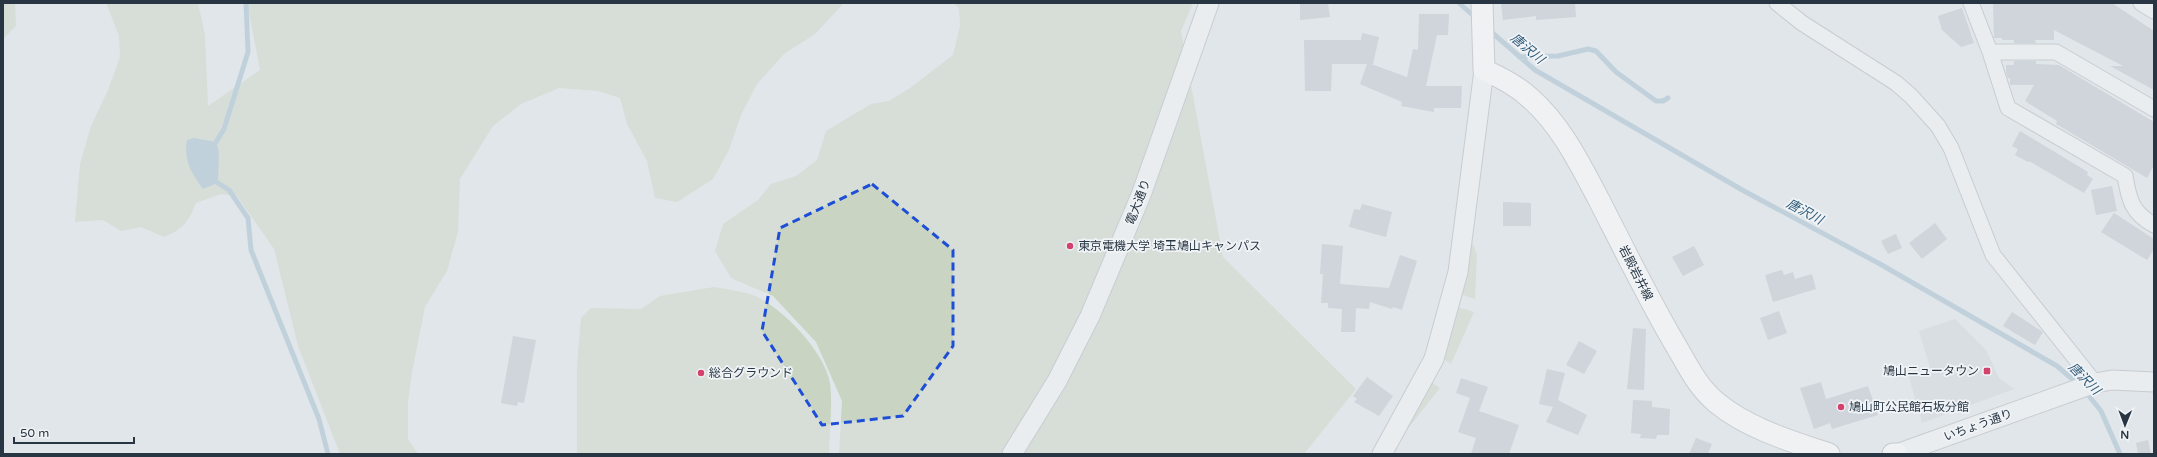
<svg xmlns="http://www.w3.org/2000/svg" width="2157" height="457" viewBox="0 0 2157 457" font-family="'Varela Round','Noto Sans JP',sans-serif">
  <rect width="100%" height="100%" fill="#e1e6ea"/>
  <path fill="#cfd5dc" d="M1955,319l31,31 13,28 15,11 -92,34 -13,-46 22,-6 -12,-40z"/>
  <path fill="#c9d5c2" d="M3,3h12l1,23 -13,13z
    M106,3h92l7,32 3,71 52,-36 -13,-67h597l-29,31 -31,20 -27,30 -16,31 -12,35 -16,29 -36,23 -22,-4 -8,-37 -20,-37 -7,-26 -22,-7 -39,-3 -38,16 -28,22 -33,53 -2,53 -11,39 -22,36 -13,65 -4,30v37l10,15h-78l-42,-108 -24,-97 -37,-53 -16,-2 -25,9c-8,20 -13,26 -32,34l-23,-10 -20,4 -18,-11 -28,2 5,-58 11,-38 17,-36 12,-33 -1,-21z
    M953,3h240l-12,28 42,226 133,132 -52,65h-465l3,-53 -26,-59 -43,-46 -42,-18 -16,-27 8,-27 35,-24 13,-16 25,-8 21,-16 9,-29 45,-27 18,-3 21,-13 43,-33 7,-29 -1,-18z
    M1470,238l7,16 -2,45 -15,-5z
    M714,287c12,2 25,4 36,7 30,10 75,58 80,89 3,23 -1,48 -1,71h-252v-90l4,-46 10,-10 50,1 19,-13z
    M1457,307l17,5 -23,52 -11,-8z
    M1431,382l9,6 -34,43z"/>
  <path fill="#9ab9cc" d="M194,138l22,4 3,9 -1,32 -15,6c-11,-14 -20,-30 -16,-49z"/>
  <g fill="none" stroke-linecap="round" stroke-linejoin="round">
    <path stroke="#9ab9cc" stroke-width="5" d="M1459,3l17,15
      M1489,30l46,40 209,121 136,73 177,102 21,18
      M1519,57l39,-1 30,-7 8,2 20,21 40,29h7l5,-3
      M216,142l8,-13 24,-77 -2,-49
      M218,183l11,7 19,28 3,32 68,169 9,35
      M2085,391l16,20 19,43"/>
  </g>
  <path fill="#b8c0c8" d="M1328,3l2,14 -30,3v-16z
    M1501,3h74l1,14 -40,3v-4l-33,4z
    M1993,3h119l42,28v59l-44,-24h13l-69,-36v10h-19l1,3h-22v-3h-12v-2h-8z
    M1962,8l12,35 -13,4 -19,-17 -4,-14z
    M1419,14h30l-1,21h-11l-11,51h36l-1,22h-27v4l-33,-6 1,-4 -42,-18 7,-20h-35l-1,27h-26l-1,-51h57l1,-7 17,4 -6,27h-2l36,13 6,-28 5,1z
    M2014,61h22v3l23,1 95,57v43l-7,13 -91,-54 1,-3 -32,-20 9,-16h-24v-7h-2l-2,-5v-8h8z
    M2020,131l68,41 -1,3 6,4 -9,14 -55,-32 -1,1 -13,-7 3,-6 -6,-3z
    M2112,186l5,25 -21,4 -5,-25z
    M1503,202l28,1v23h-28z
    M1362,204l30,8 -6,25 -37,-10 5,-18 6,1z
    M2114,213l40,26v10l-7,11 -46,-28z
    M1935,223l12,16 -25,20 -13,-16z
    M1896,234l6,14 -14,6 -7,-13z
    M1322,244l21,2 -3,38 49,4 11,-33 17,6 -15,49 -9,-3 -1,2 -22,-7 -1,7 -13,-1 -1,24h-14l1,-23 -14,-1v-5h-7l2,-29h-3z
    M1694,246l10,19 -21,11 -11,-19z
    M1782,270l2,5 9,-3 2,7 17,-5 4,15 -43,13 -8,-27z
    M1779,311l8,22 -19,7 -8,-22z
    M2012,312l31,20 -8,13 -32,-19z
    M1633,328l13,1 -2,61 -17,-1z
    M513,336l23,4 -12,63 -6,-1 -1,4 -16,-3z
    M1579,341l18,10 -13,23 -18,-9z
    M1547,369l18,4 -7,27 29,15 -9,20 -32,-13 7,-15 -14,-3z
    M1367,377l26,19 -14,20 -25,-14 3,-3 -4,-3z
    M1461,378l27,9 -9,24 40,14 -10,29h-38l5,-16 -18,-6 12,-34 -14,-5z
    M1821,382l5,17 42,-13 10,29 -46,14 -2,-6 -16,6 -14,-41z
    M1633,400l19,1v6l18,2 -1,26h-12l-1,4 -16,-1 1,-4 -10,-1z
    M1696,438l16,6 -4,10h-19z
    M2148,440l3,14h-13l-2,-11z"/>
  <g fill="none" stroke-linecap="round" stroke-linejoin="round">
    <defs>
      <path id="minor" d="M1777,3l25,20 94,60 15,13 27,30 13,22 42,107 102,128
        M1971,3l19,49 18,56 117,68c4,24 7,37 29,49
        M2141,3l13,8
        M1990,52h66l98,57"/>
      <path id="tertiary" d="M1012,454l45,-73 33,-65 51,-121 68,-192
        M1382,454l52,-95 24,-87 26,-202
        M1897,454l198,-71 17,-3 42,2"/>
      <path id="secondary" d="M1482,3l2,67c16,7 32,15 46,28 31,27 50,66 69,102 24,47 47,94 73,139 14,23 24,47 45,64 30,25 76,39 112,51
        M1893,454h4"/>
    </defs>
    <use href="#minor" stroke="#a6aeb5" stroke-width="17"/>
    <use href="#tertiary" stroke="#a6aeb5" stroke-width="21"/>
    <use href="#secondary" stroke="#a6aeb5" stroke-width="23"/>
    <use href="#minor" stroke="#f4f6f8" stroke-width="15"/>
    <use href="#tertiary" stroke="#f4f6f8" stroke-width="19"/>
    <use href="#secondary" stroke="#fff" stroke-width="21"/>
  </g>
  <path d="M0 0H2157V457H0ZM872,184l81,66v96l-50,70 -81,9 -60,-94 18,-103z" fill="#e1e6ea" fill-opacity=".55" fill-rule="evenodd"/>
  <path fill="none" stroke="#1d4ed8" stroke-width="3" stroke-dasharray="8 5" stroke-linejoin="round" d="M872,184l81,66v96l-50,70 -81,9 -60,-94 18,-103z"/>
  <g fill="#d4416c" stroke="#f1f4f7" stroke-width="1.5">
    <circle cx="1070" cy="246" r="4"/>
    <rect x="1983" y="367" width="8" height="8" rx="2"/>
    <circle cx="701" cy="373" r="4"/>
    <circle cx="1841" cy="407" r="4"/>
  </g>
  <g text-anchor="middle" stroke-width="3.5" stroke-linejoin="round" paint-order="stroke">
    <g font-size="12" fill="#283643" stroke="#f1f4f7">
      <text transform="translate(1138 202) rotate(-69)" y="4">電大通り</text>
      <text transform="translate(1636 273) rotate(63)" y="4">岩殿岩井線</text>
      <text transform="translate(1978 425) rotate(-20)" y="4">いちょう通り</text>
    </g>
    <g font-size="12" fill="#283643" stroke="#f1f4f7" text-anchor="start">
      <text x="1078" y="250">東京電機大学 埼玉鳩山キャンパス</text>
      <text x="1979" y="375" text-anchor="end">鳩山ニュータウン</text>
      <text x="709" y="377">総合グラウンド</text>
      <text x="1849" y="411">鳩山町公民館石坂分館</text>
    </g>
    <g font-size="13" font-style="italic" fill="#305b79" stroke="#f1f4f7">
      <text transform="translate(1528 48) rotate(40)" y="5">唐沢川</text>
      <text transform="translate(1805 211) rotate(28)" y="5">唐沢川</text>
      <text transform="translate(2085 378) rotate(45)" y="5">唐沢川</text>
    </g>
  </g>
  <rect width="2157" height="457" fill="none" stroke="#283643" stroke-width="8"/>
  <g transform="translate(2125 425) rotate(181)" stroke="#f1f4f7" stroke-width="3" paint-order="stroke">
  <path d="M0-3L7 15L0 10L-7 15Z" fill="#283643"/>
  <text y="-6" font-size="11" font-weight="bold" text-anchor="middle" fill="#283643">N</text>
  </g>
  <path d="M14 437v6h120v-6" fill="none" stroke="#283643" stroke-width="2"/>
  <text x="20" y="437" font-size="12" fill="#283643" stroke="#f1f4f7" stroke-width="3" paint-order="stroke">50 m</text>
</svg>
